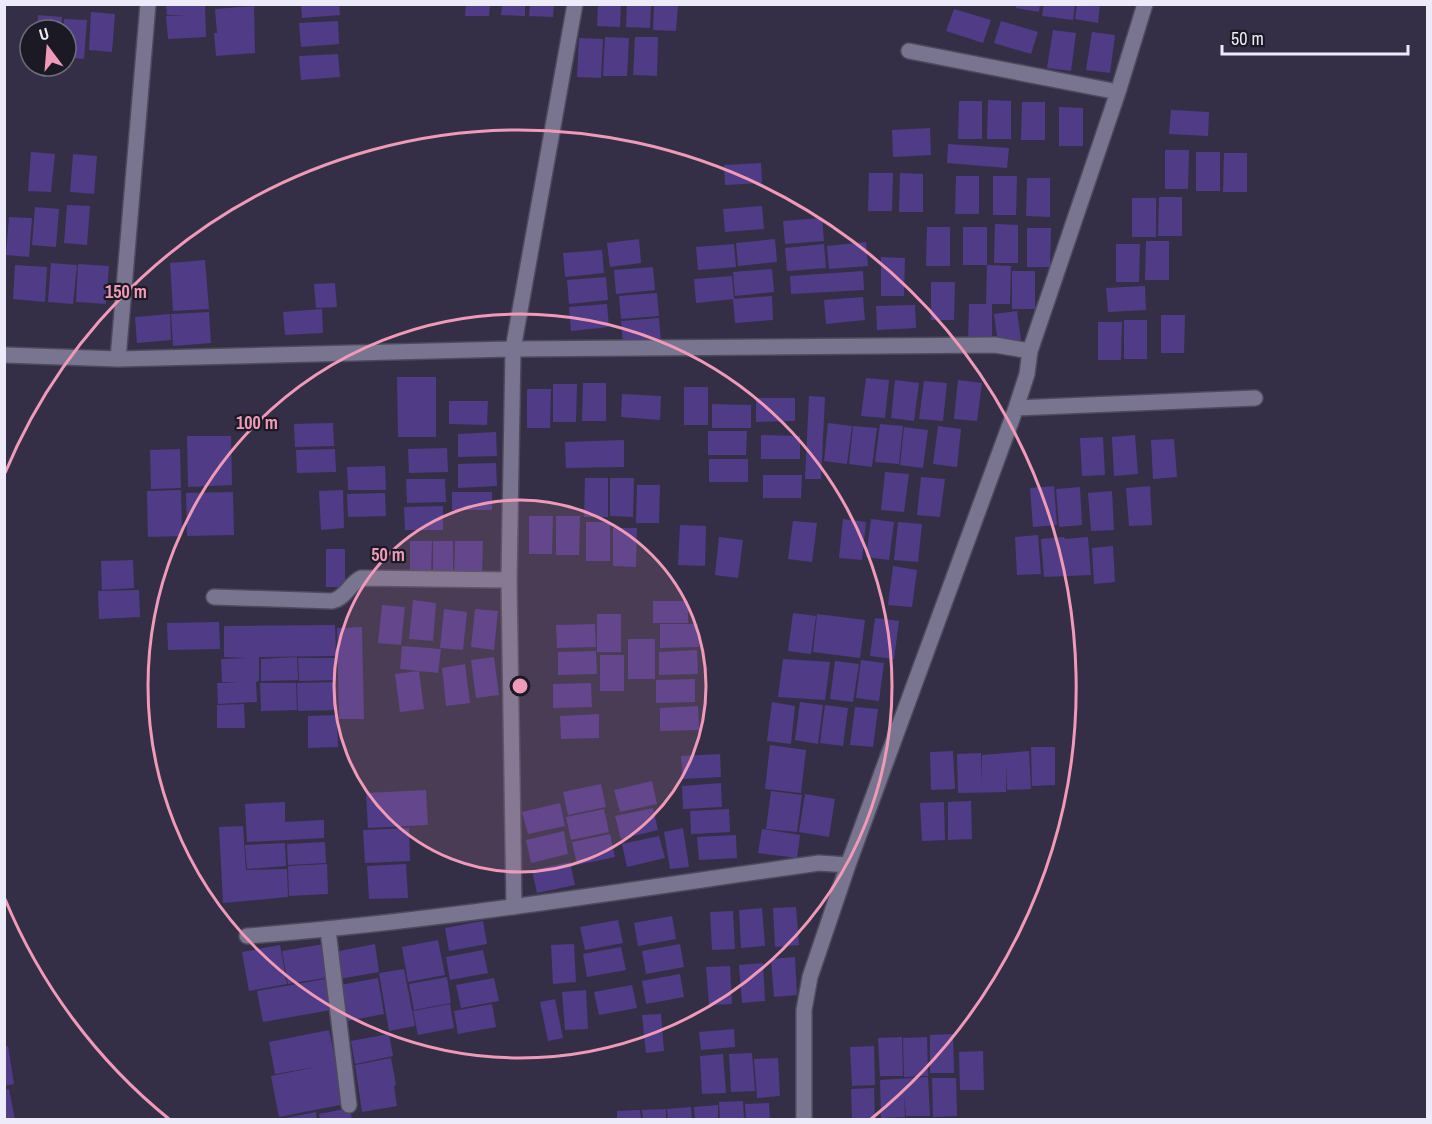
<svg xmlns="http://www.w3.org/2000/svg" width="1432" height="1124" viewBox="0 0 1432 1124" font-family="'Archivo Narrow',sans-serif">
  <rect width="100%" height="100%" fill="#342f47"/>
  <path fill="#503b87" d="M166,4h39l1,33 -38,2 -2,-23 22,-1h-21z
    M301,4h38l1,11 -38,3z
    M466,4h24l-1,12h-24z
    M530,4h24l-1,13 -24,-1z
    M598,4h23l-1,23 -23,-1z
    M627,4h24l-1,24 -24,-1z
    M1017,4h23l-1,8 -23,-4z
    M1044,4h31l-2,16 -31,-4z
    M1077,4h23l-2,19 -23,-4z
    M502,5h23v11l-24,-1z
    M654,5h24l-2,26 -23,-1z
    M254,6l1,47 -39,3 -2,-23h3l-2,-24z
    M954,9l37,11 -8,23 -37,-12z
    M91,12l24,2 -3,38 -23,-2z
    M38,15l24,2 -1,13h-24z
    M64,19l23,1 -3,39 -18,-2v-27h-3z
    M338,21l1,23 -38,3 -2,-24z
    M1001,21l37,11 -7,22 -37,-11z
    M1053,30l23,3 -5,38 -24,-3z
    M1092,32l23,3 -5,38 -24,-3z
    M605,37l24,1 -2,38h-24z
    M635,37h23l-1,39 -24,-1z
    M579,38l24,1 -2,39 -24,-1z
    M338,54l2,23 -39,3 -2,-24z
    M988,100l23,1v38h-24z
    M959,101h23v38h-24z
    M1022,102h23v38h-24z
    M1059,107l24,1v38h-24z
    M1171,110l38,2 -1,24 -39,-2z
    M930,128l1,27 -38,2 -1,-27z
    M948,144l61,4 -2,20 -60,-5z
    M1165,150h24l-1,39h-23z
    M31,152l24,2 -4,38 -23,-1z
    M1196,152h24v39h-24z
    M1224,153h23v39h-24z
    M73,154l24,2 -3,38 -24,-2z
    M761,163l1,20 -37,2 -1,-20z
    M869,173h24l-1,38h-24z
    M900,173l23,1v38h-24z
    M956,176h23v38h-24z
    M993,176h24l-1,39h-23z
    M1027,178h23v39l-24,-1z
    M1159,197h23v39h-24z
    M1132,198h24v39h-24z
    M67,205l23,1 -3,39 -23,-2z
    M762,206l2,23 -39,3 -2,-23z
    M35,207l24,2 -3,38 -24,-2z
    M9,217l23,1 -3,39 -23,-2z
    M822,218l2,23 -39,3 -2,-23z
    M995,224l23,1v38h-24z
    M927,227h23v39h-24z
    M963,227h24v38h-24z
    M1027,228h24l-1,39h-23z
    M639,239l2,24 -31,4 -3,-24z
    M775,239l2,23 -39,4 -2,-23z
    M1146,241h23v39h-24z
    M866,242l2,24 -39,3 -2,-23z
    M734,244l2,23 -38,3 -2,-23z
    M824,244l2,24 -39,3 -2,-23z
    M1116,244h24l-1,38h-23z
    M602,250l2,23 -39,4 -2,-24z
    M881,257l24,1 -1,38h-23z
    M205,260l4,49 -36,2 -3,-48z
    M51,263l26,2 -4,39 -25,-2z
    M78,264l31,2 -3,38 -30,-2z
    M15,265l32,2 -2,35 -32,-3z
    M987,265l24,1 -1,38h-18v39h-24l1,-39h17z
    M653,267l2,23 -39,4 -2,-24z
    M772,269l2,23 -39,4 -2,-24z
    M863,271l1,19 -73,4 -1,-18z
    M1012,271h23v38h-23z
    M732,276l2,23 -38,4 -2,-24z
    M606,277l2,23 -39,4 -2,-24z
    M931,282h24l-1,38h-23z
    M335,283l2,24 -21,1 -2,-24z
    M1145,286l1,24 -38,2 -2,-24z
    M657,293l2,23 -38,3 -2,-23z
    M772,296l1,24 -38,3 -2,-24z
    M863,297l2,23 -39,4 -2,-24z
    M607,304l2,23 -38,4 -2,-24z
    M915,305l1,23 -39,2 -1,-24z
    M322,309l1,24 -38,2 -2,-23z
    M1017,311l4,29 -23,4 -4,-30z
    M209,312l2,31 -38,3 -2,-32z
    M170,314l1,26 -34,3 -2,-26z
    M1161,315h24l-1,38h-23z
    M659,318l2,23 -38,3 -2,-23z
    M1124,320h23v39h-23z
    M1098,322h24l-1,38h-23z
    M397,377h39v60h-38z
    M866,378l23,2 -4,38 -24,-2z
    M895,380l24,3 -5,38 -23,-3z
    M958,380l24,3 -5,38 -23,-2z
    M924,381l23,2 -4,38 -24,-2z
    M583,383h23v38h-24z
    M553,384h24l-1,38h-23z
    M684,387h24v38h-24z
    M527,389h24l-1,39h-23z
    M622,394l39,2 -1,24 -39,-3z
    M809,396l16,1 -4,82h-16z
    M756,398h39v23l-39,1z
    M449,401h39l-1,24 -38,-1z
    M712,404l39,1v23h-39z
    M333,423l1,23 -39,1 -1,-23z
    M828,423l24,3 -5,38 -23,-3z
    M880,424l23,2 -4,38 -24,-2z
    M853,426l24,2 -5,39 -23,-3z
    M938,426l23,3 -4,38 -24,-3z
    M904,427l24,3 -5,38 -23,-3z
    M708,431h39l-1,24h-38z
    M496,432l1,24 -39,1v-23z
    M761,435l39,1v23h-39z
    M1135,435l3,39 -24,2 -2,-39z
    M187,436h44l1,49 -44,2z
    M1103,437l2,38 -23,1 -2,-38z
    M1174,439l3,38 -24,2 -2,-39z
    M624,440v27l-58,1 -1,-26z
    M447,448l1,24 -39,1 -1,-24z
    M180,449l1,39 -30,1 -1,-39z
    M335,449l1,23 -39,1 -1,-23z
    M709,459h39v23h-39z
    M496,463l1,23 -39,2v-24z
    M385,466l1,24h-38l-1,-23z
    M885,472l24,2 -5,38 -23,-2z
    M763,475h39l-1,23h-38z
    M921,477l24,2 -5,38 -23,-2z
    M585,478h23v39h-24z
    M610,478h24l-1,39 -23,-1z
    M406,479h39l1,23 -39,1z
    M637,485h23l-1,38h-23z
    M1054,486l3,39 -24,2 -3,-39z
    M1150,486l2,39 -23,1 -3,-38z
    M1080,487l2,38 -23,2 -3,-38z
    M181,490l1,46 -34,1 -1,-46z
    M343,490l1,38 -23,2 -2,-39z
    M1112,491l2,39 -23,1 -3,-38z
    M233,492l1,43 -47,1 -1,-43z
    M452,492h40v18h-40z
    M385,493l1,23 -38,1 -1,-23z
    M443,506v24h-38l-1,-23z
    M529,516h24l-1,38h-23z
    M556,516h24l-1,39h-23z
    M843,519l23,3 -4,38 -23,-2z
    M871,519l23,3 -5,38 -23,-3z
    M793,521l24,2 -5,39 -24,-3z
    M586,522h24v39h-24z
    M898,522l24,2 -4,38 -24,-2z
    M680,525l26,1 -1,40 -27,-1z
    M613,528h24l-1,39 -23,-1z
    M1038,535l3,39 -24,1 -2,-38z
    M719,537l24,3 -5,38 -23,-3z
    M1064,537l1,2 23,-2 3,38 -47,2 -3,-38z
    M410,541h22l-1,35h-21z
    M433,541h20v35l-20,1z
    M455,541h28l-1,36h-28z
    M1113,546l2,36 -21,2 -2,-36z
    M326,549h19v38h-19z
    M133,560l1,28 -32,2 -1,-29z
    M893,566l24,4 -5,37 -24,-2z
    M139,590l1,27 -41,2 -1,-28z
    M413,600l23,3 -3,38 -24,-2z
    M653,601h35v22h-35z
    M382,605l23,2 -4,38 -23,-2z
    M444,609l23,3 -4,38 -23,-2z
    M475,609l23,2 -4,39 -23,-3z
    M793,613l23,3 -5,38 -23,-3z
    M597,614h24v38h-24z
    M817,614l48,6 -5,38 -47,-6z
    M875,618l24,3 -5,38 -24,-3z
    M219,622l1,27 -52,1 -1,-27z
    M595,624l1,23 -39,1 -1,-23z
    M660,624h38l1,23 -39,1z
    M335,625l1,31 -77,1v24l-3,1 1,20 -39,2 -1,-21h22l-17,-1 -1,-23 25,-1 -22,-1v-31z
    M362,627l2,92h-25l-2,-91z
    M628,639h27v40h-27z
    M402,646l39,3 -3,24 -38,-4z
    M697,650l1,24 -39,1v-23z
    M596,651l1,23 -39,1v-23z
    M600,655h24v36h-24z
    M297,657l1,23 -37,1v-22z
    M494,657l5,38 -23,3 -5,-38z
    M298,658h37l1,22 -37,1z
    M783,659l47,3 -5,38 -47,-3z
    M861,660l23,3 -5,38 -23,-3z
    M835,661l24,3 -6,38 -23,-3z
    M465,664l5,39 -24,3 -4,-38z
    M419,671l5,38 -24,3 -5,-38z
    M695,679v23l-39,1v-23z
    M336,682l1,28 -39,1 -1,-28z
    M260,683h36l1,27 -36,1z
    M591,683l1,24 -39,1v-24z
    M772,702l23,4 -4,38 -24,-3z
    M800,702l23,3 -5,39 -23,-4z
    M244,704l1,24h-28v-23z
    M825,705l23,3 -5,38 -23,-3z
    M698,706l1,24 -39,1v-23z
    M855,707l23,2 -5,38 -23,-2z
    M599,714v24l-38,1 -1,-23z
    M337,715l1,32 -30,1v-32z
    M770,745l36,5 -5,43 -36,-4z
    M1031,747h24v38l-23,1z
    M953,751l2,38 -24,1 -1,-38z
    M1029,751l2,38 -24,1 -1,-26v28l-48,1 -1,-39 24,-1 1,31v-29z
    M720,754l1,23 -38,2 -2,-23z
    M652,781l5,23 -37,8 -6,-22z
    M721,783l1,24 -39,2 -1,-23z
    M601,784l5,23 -38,8 -5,-23z
    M426,790l2,35 -60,3 -2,-35z
    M771,791l31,4 -5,37 -31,-3z
    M805,794l30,5 -6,38 -30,-5z
    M971,801l1,38 -24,1v-38z
    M285,802v20l39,-2v18l-77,4 -2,-38z
    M944,802l1,38 -23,1 -2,-38z
    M560,803l5,23 -37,8 -6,-22z
    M653,808l5,22 -37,9 -6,-23z
    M604,809l5,23 -38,8 -5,-23z
    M729,809l1,23 -39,2 -1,-23z
    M243,826l3,44 41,-1 1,28 -65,6 -4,-76z
    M409,828l1,33 -45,2 -2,-33z
    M683,828l6,39 -19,2 -6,-37z
    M762,829l38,6 -3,23 -39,-5z
    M564,831l4,23 -37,9 -5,-23z
    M610,834l5,23 -38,8 -5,-23z
    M736,835l1,23 -38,2 -2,-23z
    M659,836l6,22 -38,9 -5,-23z
    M325,842l1,21 -38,2 -1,-21z
    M285,843l1,23 -39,3 -2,-24z
    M570,862l5,23 -38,8 -5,-23z
    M327,864l1,30 -39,2 -1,-30z
    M406,864l2,34 -39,1 -2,-33z
    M796,907l3,38 -24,2 -2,-39z
    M762,908l3,38 -24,2 -2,-38z
    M733,911l2,38 -23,1 -2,-38z
    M672,916l4,23 -38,7 -4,-23z
    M618,920l5,23 -38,7 -5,-23z
    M483,921l4,23 -38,7 -4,-23z
    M438,940l7,35 -37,7 -6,-35z
    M324,944l6,33 -42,7 -6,-33z
    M375,944l4,28 -40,7 -5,-27z
    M574,944l2,38 -23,2 -2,-39z
    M680,944l4,23 -38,7 -4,-23z
    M280,945l7,39 -38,7 -7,-39z
    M621,947l5,23 -39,7 -4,-23z
    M483,950l5,23 -38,7 -4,-23z
    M795,957l2,38 -23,2 -3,-38z
    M763,963l2,38 -23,2 -3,-38z
    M730,966l2,38 -23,1 -3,-38z
    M404,969l11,57 -26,5 -10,-58z
    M680,974l4,23 -38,7 -4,-23z
    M447,977l4,26 -37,7 -5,-26z
    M378,978l6,36 -37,7 -7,-36z
    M494,978l5,23 -38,7 -5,-23z
    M325,979l6,31 -68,12 -6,-31z
    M632,985l5,23 -38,7 -5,-23z
    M586,990l2,39 -23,1 -3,-38z
    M555,999l8,39 -15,3 -8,-39z
    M450,1004l4,24 -36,7 -5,-24z
    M492,1004l4,23 -38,7 -4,-23z
    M661,1014l3,37 -18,2 -4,-38z
    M734,1029l1,18 -34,3 -2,-18z
    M329,1030l16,74 -66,13 -8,-41 45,-9 -41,7 -6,-32z
    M389,1034l4,22 -38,8 -4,-23z
    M953,1034l1,39h-24v-38z
    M902,1037l1,39h-23l-2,-38z
    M927,1037l1,39 -24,1 -1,-39z
    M8,1046l6,38 -10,2v-39z
    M874,1046l1,39 -23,1 -2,-39z
    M983,1051l1,39h-24l-1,-38z
    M752,1053l3,38 -24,1 -2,-38z
    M723,1054l3,39 -24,1 -2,-38z
    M391,1058l5,27 -2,1 3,20 -35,6 -7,-47z
    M778,1058l2,38 -23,2 -3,-39z
    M928,1077l2,39h-24l-2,-20 1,21 -24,1 -1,-38z
    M932,1078h24l1,38 -24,1z
    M874,1088l1,32h-23l-1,-31z
    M9,1089l6,31h-11v-30z
    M743,1101l1,19h-24l-1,-18z
    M769,1103l1,17h-24l-1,-16z
    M718,1105v15h-23l-1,-13z
    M691,1107l1,13h-24l-1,-11z
    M350,1108l2,12h-32l-1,-6z
    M666,1109v11h-23l-1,-10z
    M640,1110l1,10h-24v-9z
    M316,1112l1,8h-32v-2z"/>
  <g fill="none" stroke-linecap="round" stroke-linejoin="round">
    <defs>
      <path id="minor" d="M909,51l209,41
        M4,355l114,4 395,-10 482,-4 35,6
        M118,359l30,-355
        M1016,408l239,-10
        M214,597l118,4c14,-3 17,-17 29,-23l148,2
        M514,907l-5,-327 4,-231 62,-345
        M328,930l21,175
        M247,936c192,-15 382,-46 572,-73l29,2
        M804,1120v-110l6,-33 38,-112 168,-457 11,-34 3,-23 88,-259 27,-88"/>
    </defs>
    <use href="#minor" stroke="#4e4a5d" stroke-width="18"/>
    <use href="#minor" stroke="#79748f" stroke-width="15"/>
  </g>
  <circle cx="520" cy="686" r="186" fill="#ef9ab8" fill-opacity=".12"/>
  <g fill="none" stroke="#ef9ab8" stroke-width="3">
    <circle cx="520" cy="686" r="186"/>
    <circle cx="520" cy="686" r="372"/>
    <path d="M169 1119A557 557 0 0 1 5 899M5 473A557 557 0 1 1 871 1119"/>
  </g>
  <circle cx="520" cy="686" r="9" fill="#ef9ab8" stroke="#1b1924" stroke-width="3"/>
  <g font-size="18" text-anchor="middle" font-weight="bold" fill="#ef9ab8" stroke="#1b1924" stroke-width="4.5" stroke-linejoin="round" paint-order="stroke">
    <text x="126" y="298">150 m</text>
    <text x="257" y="429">100 m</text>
    <text x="388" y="561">50 m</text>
  </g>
  <rect width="1432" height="1124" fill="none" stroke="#edebfa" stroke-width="12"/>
  <g transform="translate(48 48) rotate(344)"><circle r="28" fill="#1b1924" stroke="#6f6d7a" stroke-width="1.5"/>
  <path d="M0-4.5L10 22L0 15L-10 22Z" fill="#ef9ab8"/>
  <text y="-9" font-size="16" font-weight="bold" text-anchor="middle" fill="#edebfa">U</text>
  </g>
  <path d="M1222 45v9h186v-9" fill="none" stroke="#edebfa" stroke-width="3"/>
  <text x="1231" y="45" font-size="18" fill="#edebfa" stroke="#1b1924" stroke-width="4.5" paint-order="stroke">50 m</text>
</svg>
